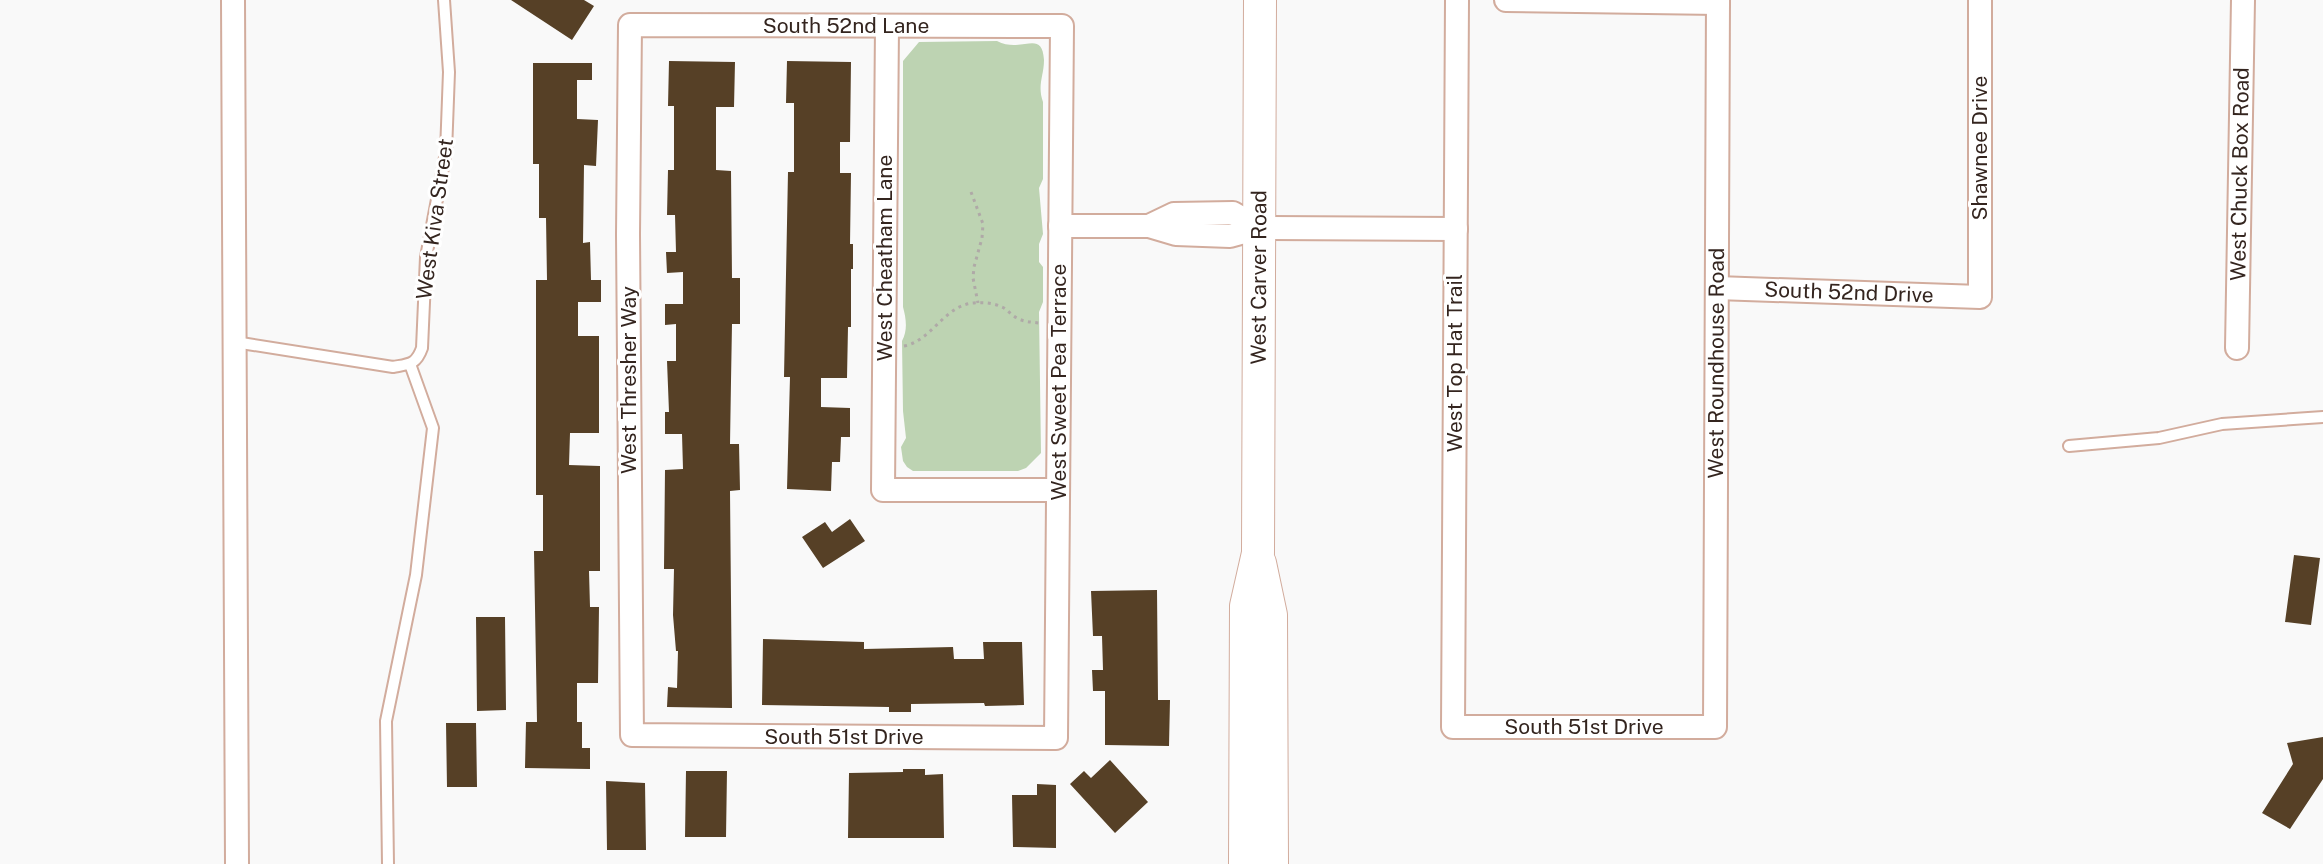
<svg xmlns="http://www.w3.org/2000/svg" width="2323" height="864" viewBox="0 0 2323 864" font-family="'Public Sans',sans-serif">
  <rect width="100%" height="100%" fill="#f9f9f9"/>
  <path fill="#bdd3b2" d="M997,41c25,13 45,-13 47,19 0,16 -7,25 -1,42v77l-4,9 4,46 -4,10v18l4,5v35l-4,10 2,141 -15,15 -8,3h-105l-6,-4 -4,-6 -2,-14 5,-9 -3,-27 -1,-70c6,-11 4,-23 1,-34v-246l16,-19z"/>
  <path fill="#564026" d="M511,0h73l10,6 -22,34z
    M669,61l66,1 -1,45h-18v63l15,1 1,107h8v46h-8l-1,57 -1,63h9l1,46 -10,1 2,217 -65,-1 1,-20 9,1 1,-37h-2l-3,-36 1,-46h-10l1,-99 18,-1 -1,-35h-17v-22h4l-2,-51h9v-37l-11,1v-21h18v-32l-16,1 -1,-21h10l-1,-37h-8l1,-45h6v-64h-6z
    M787,61l64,1 -1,80h-10v31h11l-1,71h3v25h-2v58h-3l-1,51h-26v29l29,1v29h-9l-1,25h-8l-1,29 -44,-2 3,-112h-6l4,-205h6v-69h-8z
    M533,63h59v17h-15v39l21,1 -2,46 -12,-1 -1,78 7,-1 1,38h10v22h-23v34h21v97h-29l-1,32 31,1v105h-11l1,36h9l-1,76h-21v39h5v26h8v21l-65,-1 1,-46h11l-3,-171h9v-56h-7v-215h11l-1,-62h-7v-54h-6z
    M850,519l15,22 -42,27 -21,-31 23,-15 7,10z
    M2294,555l26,3 -9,67 -26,-3z
    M1157,590l1,110h12l-1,46 -64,-1v-54h-12l-1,-21h11l-1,-34h-9l-2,-45z
    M476,617h29l1,93 -29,1z
    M763,639l101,3v7l89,-2 1,12h30l-1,-17h39l2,63 -39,1 -1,-3 -73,1v8h-22v-5l-127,-2z
    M446,723h30l1,64h-30z
    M2323,737v42l-33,50 -28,-16 31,-49 -6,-21z
    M1110,760l38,42 -33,31 -45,-49 14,-13 7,7z
    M903,769h22v6l18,-1 1,64h-96l1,-65 54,-1z
    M686,771h41l-1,66h-41z
    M606,781l39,2 1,67h-39z
    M1037,784l19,1v63l-43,-1 -1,-52h25z"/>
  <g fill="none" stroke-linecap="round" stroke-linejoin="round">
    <defs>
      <path id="lane" d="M235,342l158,25c16,-3 23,-2 29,-19l4,-91 20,-105 3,-80 -5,-72
        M2069,446l90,-8 63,-14 101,-7
        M388,864l-2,-143 30,-146 17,-147 -23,-64"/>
      <g id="street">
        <path d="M233,0l4,864"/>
        <path id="s1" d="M1457,0l-4,727h262l3,-727"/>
        <path d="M1506,0l212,3"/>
        <path d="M630,25l432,1 -6,712 -424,-3 -4,-501z"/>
        <path d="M887,26l-4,464h175"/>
        <path d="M1060,226h89l27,8 54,2 29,-8 197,1"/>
        <path d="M1149,226l25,-12 59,-1 26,15"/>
        <path id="s2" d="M1717,288l263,9v-297"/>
        <path id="s3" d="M2237,348l6,-348"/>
      </g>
      <g id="secondary">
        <path d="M1260,563l11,52 1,249"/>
        <path id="s4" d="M1245,864l1,-258 12,-53 2,-553"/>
      </g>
    </defs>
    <use href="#lane" stroke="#d2ac9d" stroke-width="14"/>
    <use href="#street" stroke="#d2ac9d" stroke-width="26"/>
    <use href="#secondary" stroke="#d2ac9d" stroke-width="34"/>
    <path stroke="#afa9a7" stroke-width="3" stroke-dasharray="3 4.5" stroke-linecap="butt" d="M971,192l12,32 -1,14 -8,29 -1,11 5,25
      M904,346c28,-5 40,-41 70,-43 9,-1 20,0 28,4 5,2 9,8 15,11 7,4 14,4 22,5"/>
    <use href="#lane" stroke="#fff" stroke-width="10"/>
    <use href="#street" stroke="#fff" stroke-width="22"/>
    <use href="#secondary" stroke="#fff" stroke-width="32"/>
  </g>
  <g text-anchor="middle" stroke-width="6" stroke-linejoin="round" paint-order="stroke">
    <g font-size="21" fill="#34251f" stroke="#fff">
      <text x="846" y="33">South 52nd Lane</text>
      <text transform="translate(1980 148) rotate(-90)" y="7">Shawnee Drive</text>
      <text dy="7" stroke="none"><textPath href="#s3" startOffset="174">West Chuck Box Road</textPath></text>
      <text transform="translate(435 219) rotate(-82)" y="7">West Kiva Street</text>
      <text transform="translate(885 258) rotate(-90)" y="7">West Cheatham Lane</text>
      <text dy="7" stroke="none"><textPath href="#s4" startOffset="588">West Carver Road</textPath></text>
      <text dy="7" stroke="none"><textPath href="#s2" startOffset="132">South 52nd Drive</textPath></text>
      <text transform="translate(1455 363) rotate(-90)" y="7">West Top Hat Trail</text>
      <text dy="7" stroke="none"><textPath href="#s1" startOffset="1353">West Roundhouse Road</textPath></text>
      <text transform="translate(629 380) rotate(-90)" y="7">West Thresher Way</text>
      <text transform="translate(1059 382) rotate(-90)" y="7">West Sweet Pea Terrace</text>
      <text dy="7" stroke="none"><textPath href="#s1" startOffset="858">South 51st Drive</textPath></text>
      <text x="844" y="744">South 51st Drive</text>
    </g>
  </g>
</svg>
